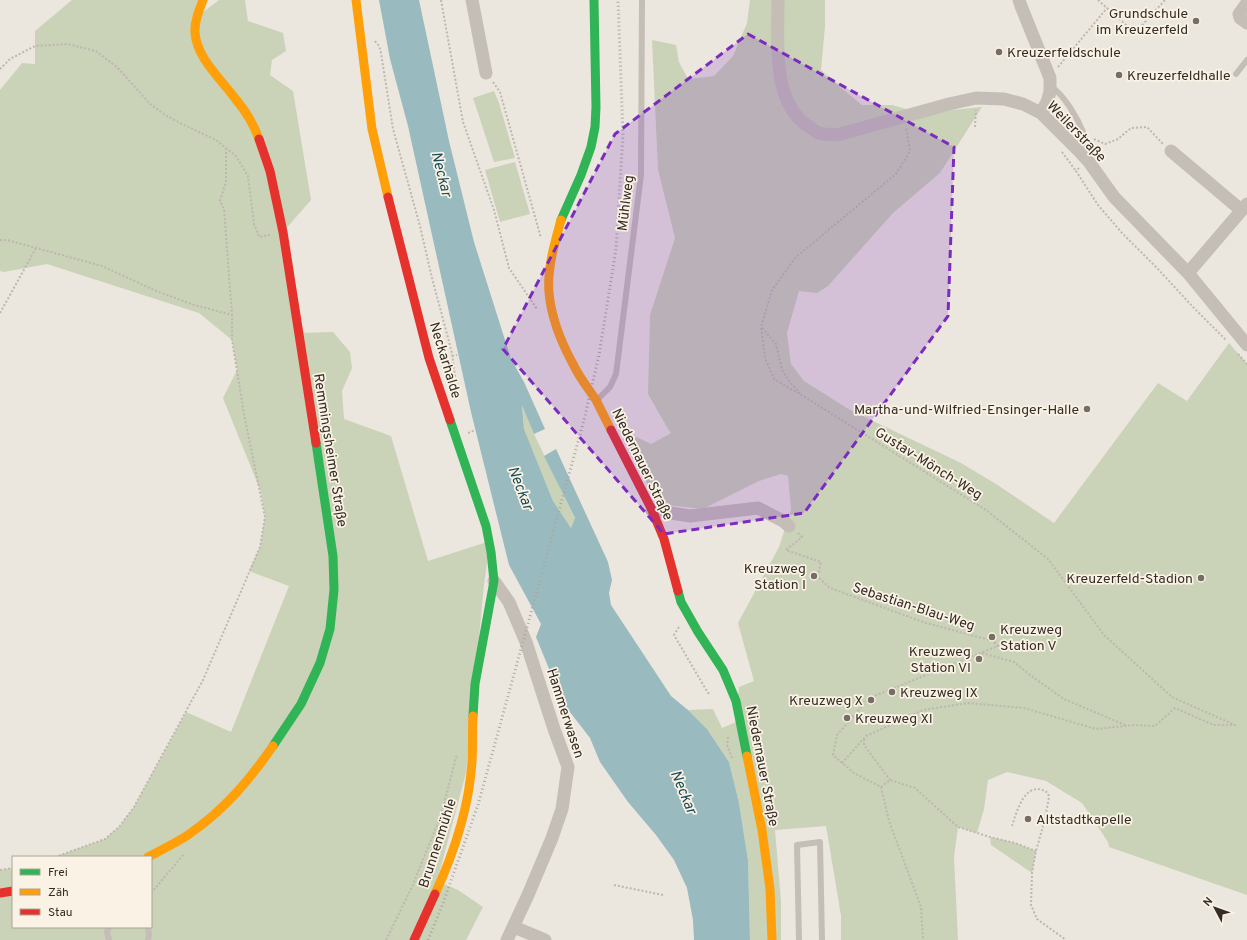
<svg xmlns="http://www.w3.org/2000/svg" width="1247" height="940" viewBox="0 0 1247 940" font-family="Overpass,sans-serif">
  <rect width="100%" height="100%" fill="#ece7de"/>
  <path fill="#cad2b7" d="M72,0h126l-7,21 28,-21h26l3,21 35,12 3,18 -14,9 -2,15 23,16 18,109 -28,32 16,101 34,-1 17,20 2,16 -10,23 2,28 47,17 37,125 59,-19v21l-3,22 -18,188 -29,108 21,9 25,17 -17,33h-466v-70l13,-2v59h138v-70h-96l50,-18 14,-12 15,-20 52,-95 45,20 58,-146 -40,-15 11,-24 5,-30 -4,-25 -38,-94 14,-28 -5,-30 -33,-27 -152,-49 -43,8 -4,-1v-181l22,-27 13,1v-33z
    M750,0h75v26l-4,44 18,16 23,19h30l21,6 5,6 34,-7 30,-3 -42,66 -47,40 -65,73 -11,7 -18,-2 -12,42 4,31 13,17 46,29 111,53 35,21 58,39 104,-140 29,18 42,-58 18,21v531l-138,-48 -1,-5 -26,-39 -36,-22 -39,-9 -19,8 -4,29 -7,24 -19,-6 -4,30 4,83h-117v-24l-15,-90 -51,4 6,71v39h-31l-2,-80 -9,-57 -10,-41 -22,-33 -19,-19 25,-1 9,19 14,-6 3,-35 15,-6 -16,-58 41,-76 12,-37 -3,-34 -7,-2 -22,7 -56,28 -45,-5 -32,-62 11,-5 14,7 20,-11 -3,-4 -20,-35 2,-79 25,-77 -17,-68 -6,-130 24,5 3,17 9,17 26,-3 19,-20 14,-33z
    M494,91l5,12 16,55 -21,4 -21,-64z
    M515,162l15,52 -30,8 -15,-52z
    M522,403l12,31 41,85 -4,9 -18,-27 -29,-72z
    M990,837l25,6 21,8 -4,22 -41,-28z"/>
  <path fill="#99babe" d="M379,0h40l30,141 25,101 37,117 13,23 21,47 -11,5 -12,-29 2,24 29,72 18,27 4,-10 -31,-62 12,-7 52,113 4,18 -3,13 2,12 60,91 17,14 19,19 22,33 10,41 9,57 2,80h-56l-1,-20 -6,-32 -13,-28 -18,-25 -28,-33 -28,-40 -10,-24 -27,-35 -27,-66 5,-13 -32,-59 -38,-153 -63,-286 -18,-67z"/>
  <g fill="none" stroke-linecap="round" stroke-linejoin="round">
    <path stroke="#bdb7b0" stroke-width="2" stroke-dasharray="2 2" stroke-linecap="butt" d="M441,0l22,122 31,88 15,58 28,41
      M1098,0l37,33 30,-33
      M375,41l4,5 2,7 12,76 27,97 12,52 20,75 3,23 -2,7
      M1058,67l49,-59
      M0,69l10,-10 25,-13 32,-2 29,7 22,17 31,35 16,12 17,9 34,16 20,16 12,20 6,48 5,13 11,-2
      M493,82l7,10 41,146
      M975,127l1,-17
      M1094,139l11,5 13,-5 13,-11 16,-1 16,17
      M1062,152l14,19
      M1079,168l-3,3 22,34 24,28 35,35 36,39 33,33
      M0,240h7l95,26 52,24 37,14 41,11 -8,-106 -4,-8 6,-19v-34
      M0,313l36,-65
      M762,328l14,16 6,26 7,11 11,12
      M1238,354l9,10
      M452,356l5,-1
      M468,433l7,-3
      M798,533l4,4 -16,13 35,12 -3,15 12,11 96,35 67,18 5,5 -129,52 -32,37 -4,20 21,18 27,14
      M679,627l-5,8 34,58h3
      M982,653l32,9 20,16 30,21 61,26
      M728,737l-1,8 5,13
      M864,739v6l26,35
      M842,763l24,-27 57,-26 45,-7 56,5 72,21 38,-4 21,1 20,-18 39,17h21l-63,-28 -68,-62 -56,-76 -62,-49 -183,-114 -29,-17 -9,-21 -4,-31 11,-37 24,-33 100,-83 14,-23 -4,-24
      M881,787l9,-7 25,8 43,39 32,10 25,6 21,8
      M881,787l8,34 32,86 2,33
      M1012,826c5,-16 14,-48 36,-33l1,4 -4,22 -9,32 -4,22 -1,32 6,14 29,21
      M55,857l50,-18 14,-12 15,-20 69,-127 57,-133 5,-30 -21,-103 -12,-74v-25
      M0,870l13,-2
      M614,885l49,10
      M151,893l33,-39
      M386,940l26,-53 29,-72 16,-61"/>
    <path stroke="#c4beb7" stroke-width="6" d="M1236,74l11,-14
      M1050,86c14,8 28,33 34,48 3,8 4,16 4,24
      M597,400l13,-13 6,-13 25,-199 1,-175
      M109,927l-2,5 2,8
      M148,940l1,-5 -1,-8
      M799,940l-2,-95 23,-3 2,98"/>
    <path stroke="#c4beb7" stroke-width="13" d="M472,0l14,73
      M778,0c0,39 -7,102 30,126 4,2 7,6 11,7 6,2 13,1 18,2l112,-31 27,-6 28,1 19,5 18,9 38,38 10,11 25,35 74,76 59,72
      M1019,0l2,6 29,72v14l-3,10 -6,11
      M1247,3l-8,11 1,4 7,5
      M1171,151l70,59
      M1188,273l59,-69
      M652,510l38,6 68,-8 25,13 6,5
      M494,581l15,21 17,40 28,87 14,38 -6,42 -10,29 -24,57 -21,45
      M514,927l31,13"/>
    <path stroke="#30b455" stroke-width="9" d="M561,220l20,-45 10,-28 4,-20 1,-20 -2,-107
      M450,420l36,106 5,26 3,29 -19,103 -2,32
      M678,591l3,11 17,30 25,38 13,31 11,55
      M273,746l28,-42 19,-41 10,-34 4,-39 -1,-34 -17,-113"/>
    <path stroke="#ff9f0a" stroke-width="9" d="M203,0c-4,10 -9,22 -8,33 2,25 25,45 39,64 10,12 20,27 25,42
      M356,0l16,129 16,68
      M561,220c-6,22 -14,48 -12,72 2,25 12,50 24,72 6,13 15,24 23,36 5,10 10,20 15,30
      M747,756l15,74 8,59 2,51
      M148,857c13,-7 28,-14 40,-22 36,-25 60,-53 85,-89
      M435,894c19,-41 34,-86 37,-132 1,-15 0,-30 1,-46"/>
    <path stroke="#e5322d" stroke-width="9" d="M259,139l11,32 13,61 33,211
      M388,197l41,161 21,62
      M611,430l41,80 12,29 14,52
      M0,893l13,-2
      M414,940l21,-46"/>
    <path stroke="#aca7a1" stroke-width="3" stroke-dasharray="1 3" stroke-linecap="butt" d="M428,940l14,-34 36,-101 106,-385 15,-65 17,-106 7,-114 -5,-135"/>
  </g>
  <path fill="#7b2cbf" fill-opacity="0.2" stroke="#7b2cbf" stroke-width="3" stroke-dasharray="8 5" stroke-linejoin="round" d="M748,34l206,113 -6,169 -144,197 -140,21 -161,-185 112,-215z"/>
  <g fill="#756d66" stroke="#faf2e4" stroke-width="1.5">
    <circle cx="1196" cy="21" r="4"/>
    <circle cx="999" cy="52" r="4"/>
    <circle cx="1119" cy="75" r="4"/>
    <circle cx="1087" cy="409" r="4"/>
    <circle cx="814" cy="576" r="4"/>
    <circle cx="1201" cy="578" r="4"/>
    <circle cx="992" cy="637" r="4"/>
    <circle cx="979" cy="659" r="4"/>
    <circle cx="892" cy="692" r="4"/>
    <circle cx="871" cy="700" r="4"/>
    <circle cx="847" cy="718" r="4"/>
    <circle cx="1028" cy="819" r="4"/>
  </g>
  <g text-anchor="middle" stroke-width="3.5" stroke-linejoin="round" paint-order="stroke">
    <g font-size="14" fill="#352c26" stroke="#faf2e4" text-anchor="end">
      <text x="1188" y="18">Grundschule<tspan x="1188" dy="16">im Kreuzerfeld</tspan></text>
      <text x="1007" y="57" text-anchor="start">Kreuzerfeldschule</text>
      <text x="1127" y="80" text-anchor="start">Kreuzerfeldhalle</text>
      <text x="1079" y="414">Martha-und-Wilfried-Ensinger-Halle</text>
      <text x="806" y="573">Kreuzweg<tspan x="806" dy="16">Station I</tspan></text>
      <text x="1193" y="583">Kreuzerfeld-Stadion</text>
      <text x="1000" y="634" text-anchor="start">Kreuzweg<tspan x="1000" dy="16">Station V</tspan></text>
      <text x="971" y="656">Kreuzweg<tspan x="971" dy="16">Station VI</tspan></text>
      <text x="900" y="697" text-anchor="start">Kreuzweg IX</text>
      <text x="863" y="705">Kreuzweg X</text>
      <text x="855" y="723" text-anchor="start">Kreuzweg XI</text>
      <text x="1036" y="824" text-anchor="start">Altstadtkapelle</text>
    </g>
    <g font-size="14" fill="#352c26" stroke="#faf2e4">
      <text transform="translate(1077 131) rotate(46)" y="5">Weilerstraße</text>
      <text transform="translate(625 203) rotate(-83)" y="5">Mühlweg</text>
      <text transform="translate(446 360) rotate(73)" y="5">Neckarhalde</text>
      <text transform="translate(331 450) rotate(81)" y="5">Remmingsheimer Straße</text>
      <text transform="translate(929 463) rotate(32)" y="5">Gustav-Mönch-Weg</text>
      <text transform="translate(643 464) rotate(64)" y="5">Niedernauer Straße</text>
      <text transform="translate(914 606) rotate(18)" y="5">Sebastian-Blau-Weg</text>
      <text transform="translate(566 713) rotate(72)" y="5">Hammerwasen</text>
      <text transform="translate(763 766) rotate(79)" y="5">Niedernauer Straße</text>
      <text transform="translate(437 843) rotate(-72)" y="5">Brunnenmühle</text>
    </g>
    <g font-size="15" font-style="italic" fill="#1a4d58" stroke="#faf2e4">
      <text transform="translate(442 174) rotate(76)" y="5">Neckar</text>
      <text transform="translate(521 488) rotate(69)" y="5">Neckar</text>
      <text transform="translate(684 792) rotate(67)" y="5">Neckar</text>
    </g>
  </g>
  <rect x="12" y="856" width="140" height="72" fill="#faf2e4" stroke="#aba398"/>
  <rect x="20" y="869" width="20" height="6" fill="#30b455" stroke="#aba398"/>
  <text x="48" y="876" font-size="12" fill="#352c26">Frei</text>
  <rect x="20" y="889" width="20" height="6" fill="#ff9f0a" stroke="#aba398"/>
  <text x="48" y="896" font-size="12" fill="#352c26">Zäh</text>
  <rect x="20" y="909" width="20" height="6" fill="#e5322d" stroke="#aba398"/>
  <text x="48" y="916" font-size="12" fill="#352c26">Stau</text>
  <g transform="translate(1215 908) rotate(311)" stroke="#faf2e4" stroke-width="3" paint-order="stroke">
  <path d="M0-3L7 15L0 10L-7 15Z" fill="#352c26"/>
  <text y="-6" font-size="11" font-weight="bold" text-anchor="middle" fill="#352c26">N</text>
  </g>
</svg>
